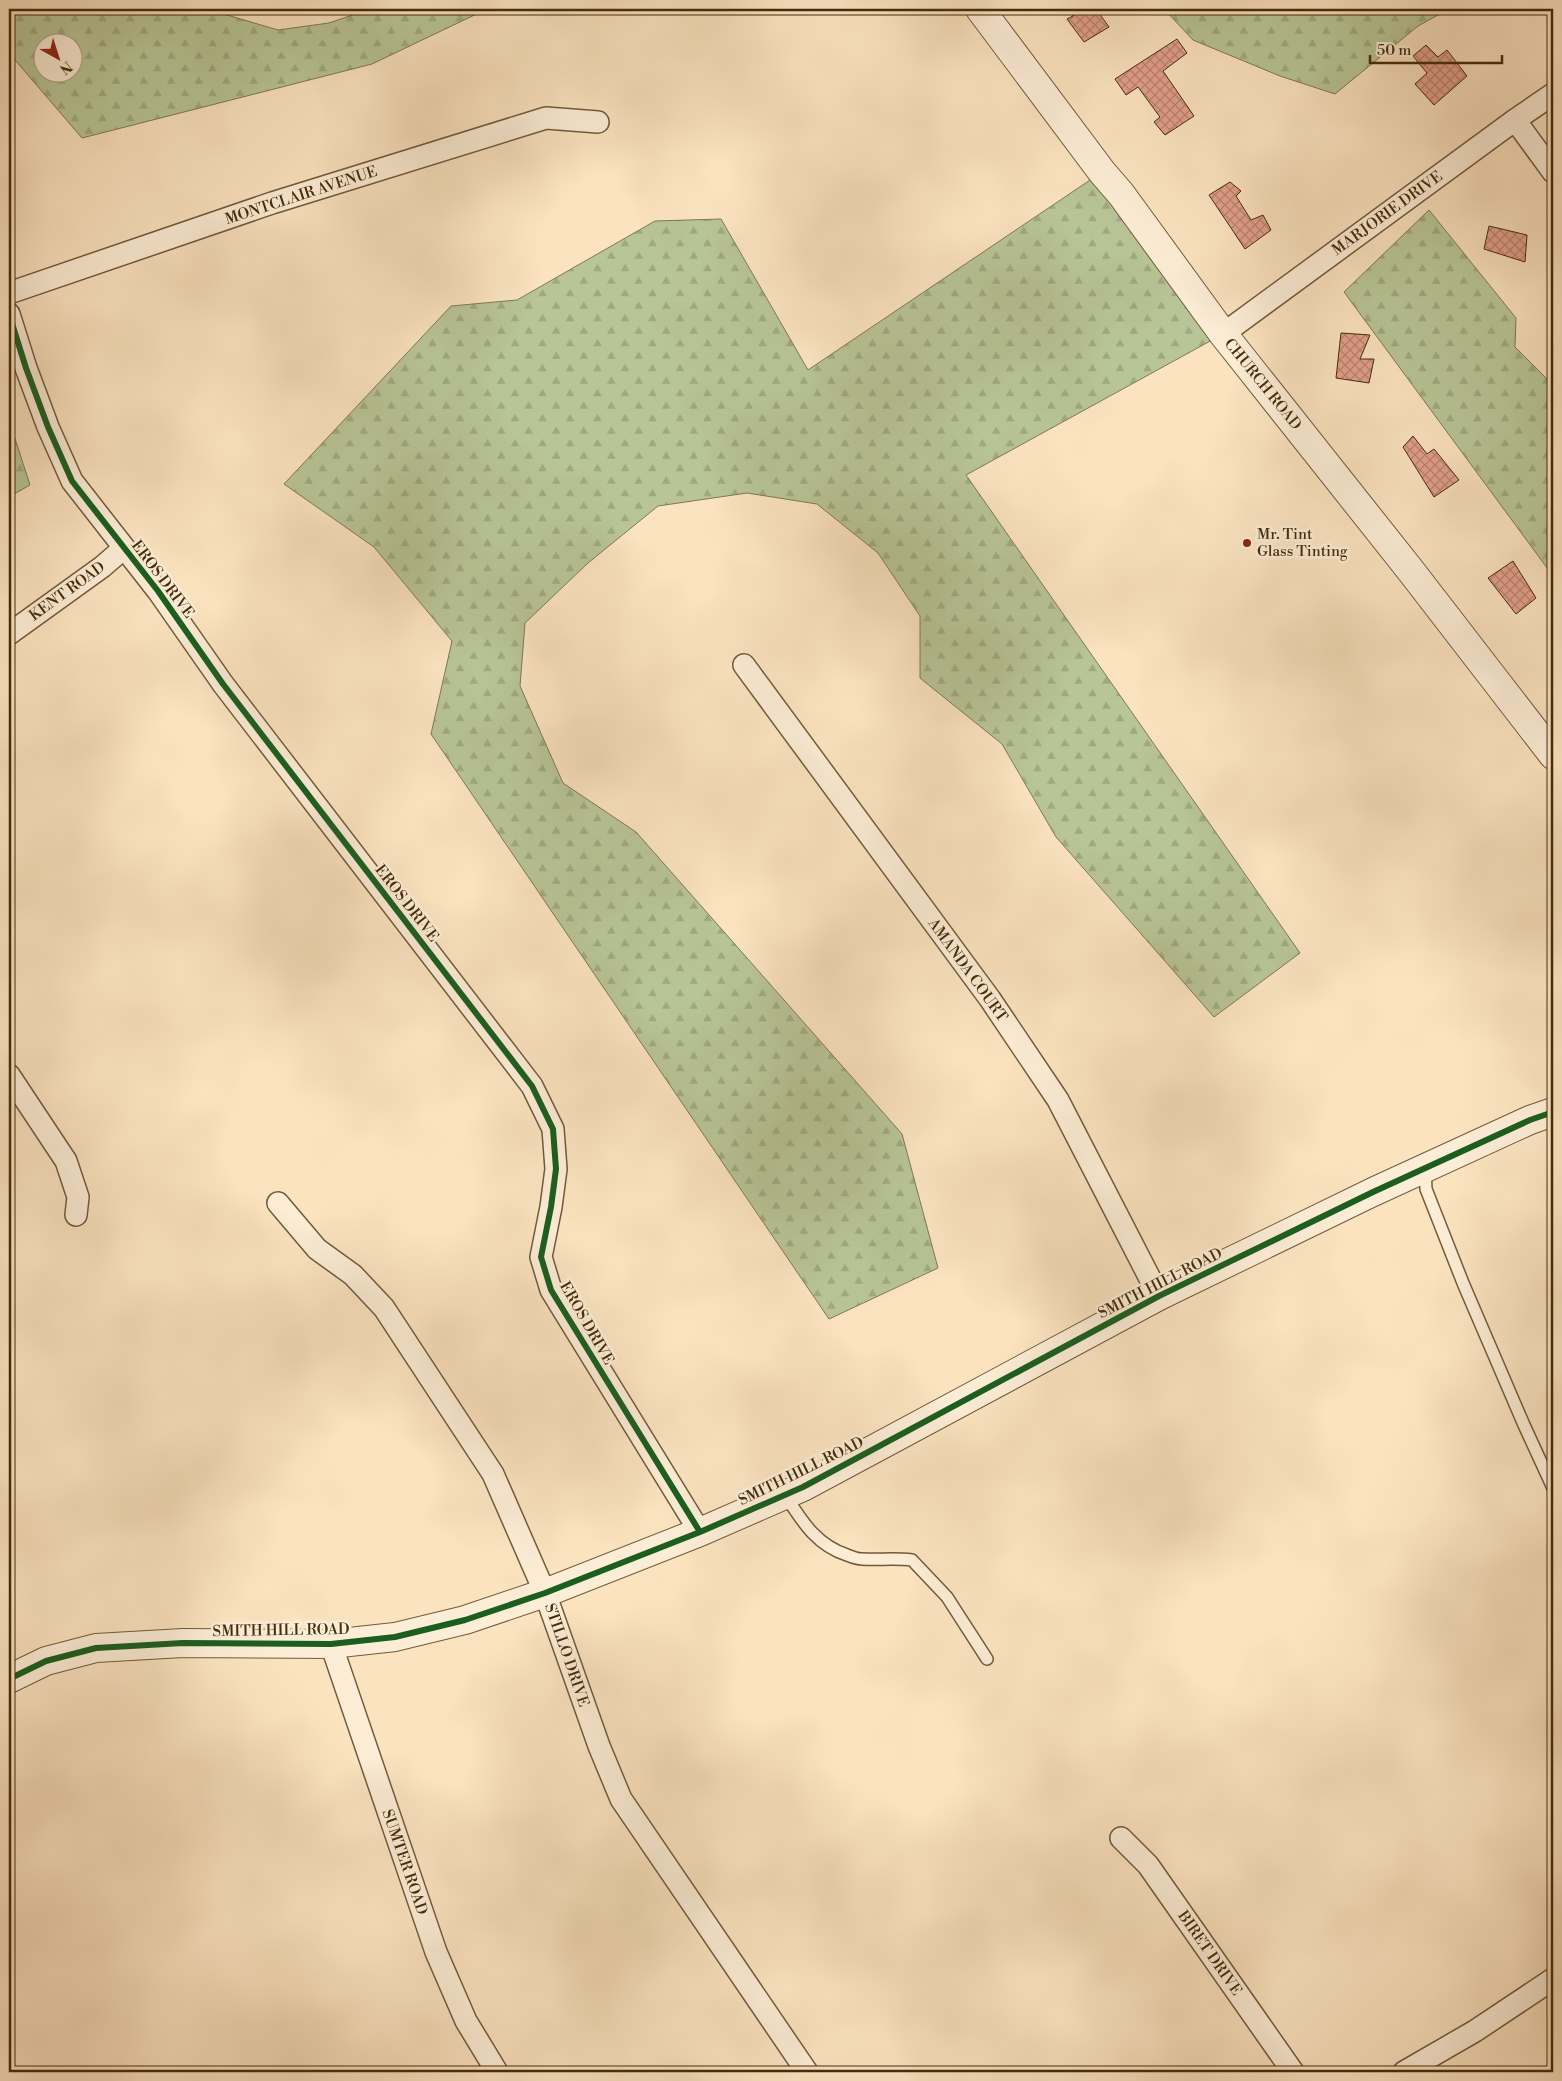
<svg xmlns="http://www.w3.org/2000/svg" width="1562" height="2081" viewBox="0 0 1562 2081" font-family="'Libre Bodoni',serif">
  <defs>
    <pattern id="forest-firs" width="22" height="20" patternUnits="userSpaceOnUse" patternTransform="scale(1.25)"><rect width="22" height="20" fill="#b8c597"/><path d="M5 1l3.5 6h-7zM16 11l3.5 6h-7z" fill="#9fa981"/></pattern>
    <pattern id="building-cross-hatch" width="8" height="8" patternUnits="userSpaceOnUse" patternTransform="scale(1.25)"><rect width="8" height="8" fill="#e3a08d"/><path d="M0 0l8 8M0 8l8-8" fill="none" stroke="#ba8372"/></pattern>
  </defs>
  <rect width="100%" height="100%" fill="#fbe3c0"/>
  <filter id="stains"><feTurbulence type="fractalNoise" baseFrequency=".004" numOctaves="4"/><feColorMatrix values="0 0 0 0 .2 0 0 0 0 .09 0 0 0 0 .02 0 0 0 .5 -.17"/></filter>
  <radialGradient id="worn" r=".72"><stop offset=".6" stop-color="#630" stop-opacity="0"/><stop offset="1" stop-color="#630" stop-opacity=".3"/></radialGradient>
  <path fill="url(#forest-firs)" stroke="#7e7852" fill-rule="evenodd" d="M9,9h205l13,6 51,15 51,-7 41,-14h117l-115,55 -290,74 -73,-85zM42,42h30v30h-30z
    M1164,9h285l-31,17 -83,68 -55,-18 -87,-36z
    M1102,172l121,162 -257,141 334,478 -86,64 -158,-180 -54,-93 -82,-66v-62l-42,-63 -61,-49 -70,-11 -89,13 -70,57 -63,60 -5,63 43,97 73,49 266,302 36,134 -109,51 -398,-585 21,-93 -78,-94 -90,-63 167,-178 66,-6 138,-79 66,-2 87,151z
    M1429,210l87,108 -1,29 38,38v191l-209,-284z
    M9,420l21,65 -21,12z"/>
  <path fill="url(#building-cross-hatch)" stroke="#442c0c" d="M1068,9h28l13,18 -25,15 -17,-23 6,-3z
    M1177,39l10,14 -24,18 31,45 -29,19 -11,-13 6,-5 -22,-30 -12,8 -11,-16z
    M1426,45l12,12 9,-7 20,26 -33,29 -19,-21 12,-11 -14,-17z
    M1230,182l11,9 -5,5 15,24 12,-5 8,15 -26,19 -36,-54z
    M1489,226l38,9 -2,27 -41,-13z
    M1341,333l29,2 -10,24h14l-5,24 -33,-5z
    M1413,436l14,18 7,-5 25,31 -25,17 -31,-50z
    M1513,561l23,37 -20,16 -28,-36z"/>
  <g fill="none" stroke-linecap="round" stroke-linejoin="round">
    <defs>
      <path id="service" d="M1425,1169l1,20 37,94 61,142 29,63
        M785,1495c17,26 31,50 62,60 5,2 10,4 15,4 17,1 33,-1 50,1l35,37 40,62"/>
      <path id="minor" d="M1515,120l38,52
        M9,293l263,-90 274,-85 52,4
        M9,314l17,54 22,59 24,54 86,110 65,93 309,402 21,43 3,40 -5,38 -10,50 10,33 149,242
        M1223,334l292,-214 38,-26
        M9,634l93,-67 22,-19
        M744,665l246,334 68,101 101,196
        M9,1075l57,86 12,36 -2,18
        M278,1203l39,46 36,26 31,33 109,166 52,119 54,153 22,53 186,273
        M331,1644l105,308 30,69 31,51
        M1121,1838l27,27 145,207
        M1404,2072l71,-41 78,-52"/>
      <path id="tertiary" d="M980,9l122,163 19,22 102,140 188,237 142,184
        M9,1679l37,-18 50,-13 87,-5 148,1 64,-7 70,-17 80,-27 155,-61 103,-45 356,-191 214,-104 157,-72 23,-8"/>
    </defs>
    <use href="#service" stroke="#725a39" stroke-width="14"/>
    <use href="#minor" stroke="#725a39" stroke-width="24"/>
    <use href="#tertiary" stroke="#725a39" stroke-width="30"/>
    <use href="#service" stroke="#fcedd6" stroke-width="11"/>
    <use href="#minor" stroke="#fcedd6" stroke-width="21"/>
    <use href="#tertiary" stroke="#fcedd6" stroke-width="28"/>
    <defs>
      <path id="cycleway" d="M9,314l17,54 22,59 24,54 86,110 65,93 309,402 21,43 3,40 -5,38 -10,50 10,33 149,242
        M9,1679l37,-18 50,-13 87,-5 148,1 64,-7 70,-17 80,-27 155,-61 103,-45 356,-191 214,-104 157,-72 23,-8"/>
    </defs>
    <use href="#cycleway" stroke="#fcedd6" stroke-width="9"/>
    <use href="#cycleway" stroke="#1b5e20" stroke-width="6"/>
  </g>
  <circle fill="#8f2418" stroke="#fcedd6" stroke-width="2" cx="1247" cy="543" r="5"/>
  <g text-anchor="middle" stroke-width="5" stroke-linejoin="round" paint-order="stroke">
    <g font-size="15" fill="#442c0c" stroke="#fcedd6">
      <text transform="translate(301 195) rotate(-18)" y="5">MONTCLAIR AVENUE</text>
      <text transform="translate(1387 213) rotate(-36)" y="5">MARJORIE DRIVE</text>
      <text transform="translate(1263 384) rotate(51)" y="5">CHURCH ROAD</text>
      <text transform="translate(163 579) rotate(53)" y="5">EROS DRIVE</text>
      <text transform="translate(67 591) rotate(-36)" y="5">KENT ROAD</text>
      <text transform="translate(407 903) rotate(52)" y="5">EROS DRIVE</text>
      <text transform="translate(968 970) rotate(54)" y="5">AMANDA COURT</text>
      <text transform="translate(1160 1283) rotate(-27)" y="5">SMITH HILL ROAD</text>
      <text transform="translate(587 1323) rotate(60)" y="5">EROS DRIVE</text>
      <text transform="translate(801 1471) rotate(-26)" y="5">SMITH HILL ROAD</text>
      <text transform="translate(281 1630) rotate(-1)" y="5">SMITH HILL ROAD</text>
      <text transform="translate(567 1655) rotate(71)" y="5">STILLO DRIVE</text>
      <text transform="translate(405 1862) rotate(71)" y="5">SUMTER ROAD</text>
      <text transform="translate(1210 1953) rotate(55)" y="5">BIRET DRIVE</text>
    </g>
    <g font-size="15" fill="#442c0c" stroke="#fcedd6" text-anchor="start">
      <text x="1257" y="539">Mr. Tint<tspan x="1257" dy="17">Glass Tinting</tspan></text>
    </g>
  </g>
  <rect width="1562" height="2081" fill="none" stroke="#fbe3c0" stroke-width="30"/>
  <rect x="10" y="10" width="1542" height="2061" fill="none" stroke="#442c0c" stroke-width="2.5"/>
  <rect x="15" y="15" width="1532" height="2051" fill="none" stroke="#442c0c"/>
  <g transform="translate(58 58) rotate(141)"><circle r="24" fill="#fcedd6" stroke="#b2a085"/>
  <path d="M0-4L9 19L0 12L-9 19Z" fill="#8f2418"/>
  <text y="-8" font-size="14" font-weight="bold" text-anchor="middle" fill="#442c0c">N</text>
  </g>
  <path d="M1370 55v8h132v-8" fill="none" stroke="#442c0c" stroke-width="2.5"/>
  <text x="1377" y="55" font-size="15" fill="#442c0c" stroke="#fcedd6" stroke-width="4" paint-order="stroke">50 m</text>
  <rect width="100%" height="100%" filter="url(#stains)"/>
  <rect width="100%" height="100%" fill="url(#worn)"/>
</svg>
